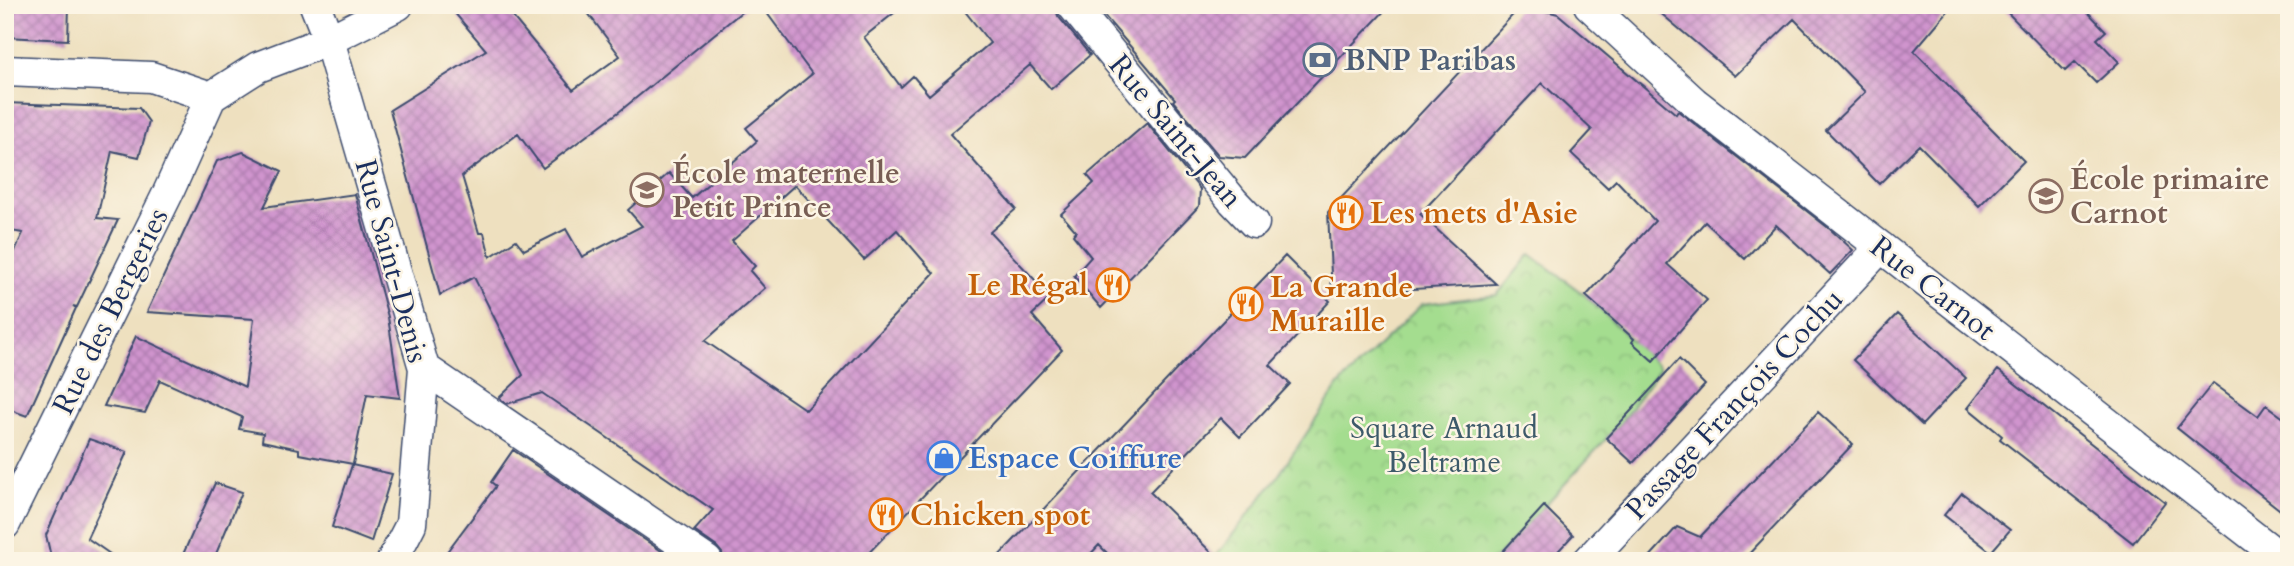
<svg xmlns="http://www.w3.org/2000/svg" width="2294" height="566" viewBox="0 0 2294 566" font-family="Cardo,serif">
  <defs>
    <pattern id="park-crowns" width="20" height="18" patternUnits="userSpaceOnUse" patternTransform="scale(1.75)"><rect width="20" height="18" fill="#a4dd8f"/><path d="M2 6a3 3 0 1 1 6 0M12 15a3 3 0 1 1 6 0" fill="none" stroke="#8dbe7e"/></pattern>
    <pattern id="building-cross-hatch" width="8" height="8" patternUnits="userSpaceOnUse" patternTransform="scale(1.75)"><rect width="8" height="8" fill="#d094ce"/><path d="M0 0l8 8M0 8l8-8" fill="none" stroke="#a879aa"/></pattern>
  </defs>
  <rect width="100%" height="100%" fill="#fcf5e5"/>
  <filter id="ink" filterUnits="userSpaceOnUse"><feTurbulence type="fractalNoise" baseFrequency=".0143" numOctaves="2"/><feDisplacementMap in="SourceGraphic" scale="14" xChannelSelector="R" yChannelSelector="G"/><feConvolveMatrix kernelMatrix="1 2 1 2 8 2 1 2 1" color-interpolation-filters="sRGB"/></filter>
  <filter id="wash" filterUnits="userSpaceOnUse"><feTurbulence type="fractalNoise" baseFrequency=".00686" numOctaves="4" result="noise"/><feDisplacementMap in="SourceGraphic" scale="28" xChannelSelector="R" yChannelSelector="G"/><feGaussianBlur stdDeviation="1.57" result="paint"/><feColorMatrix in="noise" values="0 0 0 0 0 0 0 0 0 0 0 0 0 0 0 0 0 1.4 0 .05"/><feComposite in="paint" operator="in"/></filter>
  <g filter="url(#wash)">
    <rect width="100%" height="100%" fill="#eee0bf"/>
    <path fill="url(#park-crowns)" stroke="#608676" stroke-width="2" d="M1530,254l56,42 74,72 -41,57 -125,136h-282l64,-82 63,-94 83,-81 75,-9z"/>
    <g id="blocks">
      <path fill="url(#building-cross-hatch)" fill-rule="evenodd" d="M5,5h64l-1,35 -63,-3z
        M448,5h55l70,85 47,-34 -38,-51h168l-130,106 -77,57 -25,-34 -56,42 17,57h5l6,24 26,-17 8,10 42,-21 16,28 60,-31 -14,-16 41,-37 23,25 65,-57 -11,-13 66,-54 -51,-69h143l-40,32 37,50 12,-11 16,19 61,-52 -30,-38h95l3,11 32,39 -39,34 -21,-24 -80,69 66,75 -26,23 61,65 -19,18 30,35 -201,211h-137l-2,-8 -5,-6 -23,-16 19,-21 -171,-117 -35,11 -8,-6 24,-23 -49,-98 -34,18 -50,-185 96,-60zM795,185l69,75 33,-30 37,43 -128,137 -101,-69 60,-53 -15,-17 5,-5 -23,-25z
        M1095,5h295l-145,153 -26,-2 -46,-55 2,-2z
        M1522,5l36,9 118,100 2,-3 153,119 22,20 -23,24 -54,-49 -31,34 -40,-37 -38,42 40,36 -54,61 -21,-19 2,-3 -48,-43 69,-75 -39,-41 -8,8 -37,-35 21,-23 -50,-47 -122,131 76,70 -164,10 -4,-82z
        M1651,5h302l-39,46 110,110 -45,45 -60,-61 -40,39 -53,-54 39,-38 -71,-73 -59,57z
        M2000,5h81l25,26 -9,8 22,23 -23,21 -21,-21 -10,9z
        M5,103l134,5 10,14 -10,35 -27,-6 -15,67 21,2 -41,87 -4,-1 3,2 -49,108 -22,-8v-135l18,-40 -18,-3z
        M1147,123l53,66 -1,17 -98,102 -27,-32 17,-19 -18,-22 3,-4 -15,-17 33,-31 -7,-8z
        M243,152l39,19 -18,36 91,-13 33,123 12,81 -33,-4 -14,70 -54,-10v-5l-37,-8 1,-8 -24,-4 3,-12 -82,-37 -15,33 -41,-7 32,-70 109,51 9,-68 -107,-7 70,-151z
        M1285,256l45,45 -60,64 20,19 -50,53 -19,-19 -71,74 70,69h-105l-16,-16 -15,16h-90z
        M1897,314l69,64 -44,47 -69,-65z
        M1679,359l26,26 -72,78 -27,-25z
        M1998,370l167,132 -32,41 -133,-104 2,-3 -34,-28z
        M2213,383l45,33 8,-11 23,17v95l-112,-89z
        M1818,412l35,32 -108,114 7,3h-106l31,-34 23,10z
        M89,439l38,13 -40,86 33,23h-68l-6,-26z
        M513,450l163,111h-236l56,-75 -5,-4z
        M352,465l40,9 -21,68 -39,-15z
        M215,483l27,9 -29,69h-33z
        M1962,493l48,37 -19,22 -47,-37z
        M1544,506l29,29 -24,26h-55z"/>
    </g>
  </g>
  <g filter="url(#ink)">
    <use href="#blocks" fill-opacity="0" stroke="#3b4a6d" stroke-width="2"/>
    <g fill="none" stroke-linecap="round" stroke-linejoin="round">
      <defs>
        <path id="street" d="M315,5l14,35 95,328 -13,156 -19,37
          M1072,5l161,196 21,22
          M1589,5l105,97 591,459
          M5,71l146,6 60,20
          M211,97l47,-30 71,-27 69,-35
          M424,368l283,193
          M5,524l162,-329 44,-98
          M1588,561l293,-314"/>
      </defs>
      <use href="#street" stroke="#3b4a6d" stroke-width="33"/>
      <use href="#street" stroke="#fff" stroke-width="30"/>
    </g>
  </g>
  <defs>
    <symbol id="bank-ring" viewBox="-11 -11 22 22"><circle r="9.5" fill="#fcf5e5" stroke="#5c6f8a" stroke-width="1.5"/><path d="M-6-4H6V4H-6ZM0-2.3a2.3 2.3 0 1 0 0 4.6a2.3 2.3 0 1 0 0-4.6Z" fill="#5c6f8a"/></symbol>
    <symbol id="school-ring" viewBox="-11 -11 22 22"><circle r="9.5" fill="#fcf5e5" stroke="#8d6e63" stroke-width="1.5"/><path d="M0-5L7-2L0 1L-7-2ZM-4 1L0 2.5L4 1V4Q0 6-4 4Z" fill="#8d6e63"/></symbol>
    <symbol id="restaurant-ring" viewBox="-11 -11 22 22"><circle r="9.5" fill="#fcf5e5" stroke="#e8710a" stroke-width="1.5"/><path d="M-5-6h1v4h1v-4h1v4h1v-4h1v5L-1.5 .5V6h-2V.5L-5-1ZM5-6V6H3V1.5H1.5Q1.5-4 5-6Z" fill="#e8710a"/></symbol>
    <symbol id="shop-ring" viewBox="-11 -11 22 22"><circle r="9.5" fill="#fcf5e5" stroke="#3f7fe0" stroke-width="1.5"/><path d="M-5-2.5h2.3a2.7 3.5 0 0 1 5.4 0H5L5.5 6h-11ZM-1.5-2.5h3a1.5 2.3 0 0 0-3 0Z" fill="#3f7fe0"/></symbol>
  </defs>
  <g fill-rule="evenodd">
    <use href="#bank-ring" x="1301" y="41" width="38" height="38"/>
    <use href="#school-ring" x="628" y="171" width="38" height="38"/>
    <use href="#school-ring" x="2027" y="177" width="38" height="38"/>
    <use href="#restaurant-ring" x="1327" y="194" width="38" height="38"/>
    <use href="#restaurant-ring" x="1094" y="266" width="38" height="38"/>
    <use href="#restaurant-ring" x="1227" y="285" width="38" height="38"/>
    <use href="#shop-ring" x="925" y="439" width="38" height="38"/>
    <use href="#restaurant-ring" x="867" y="496" width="38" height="38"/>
  </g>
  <g text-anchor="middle" stroke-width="5" stroke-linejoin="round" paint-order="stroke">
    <g font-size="30" font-weight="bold" fill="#4e5e75" stroke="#fcf5e5" text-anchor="start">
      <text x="1344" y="70">BNP Paribas</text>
    </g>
    <g font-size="30" fill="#1b2f5e" stroke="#fcf5e5">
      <text transform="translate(1176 131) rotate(50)" y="10">Rue Saint-Jean</text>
      <text transform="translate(392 261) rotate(75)" y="10">Rue Saint-Denis</text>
      <text transform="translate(1933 288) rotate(38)" y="10">Rue Carnot</text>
      <text transform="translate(110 311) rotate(-64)" y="10">Rue des Bergeries</text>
      <text transform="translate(1734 404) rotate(-47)" y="10">Passage François Cochu</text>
    </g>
    <g font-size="30" font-weight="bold" fill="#785e54" stroke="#fcf5e5" text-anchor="start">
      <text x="672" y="183">École maternelle<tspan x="672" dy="34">Petit Prince</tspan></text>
      <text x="2070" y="189">École primaire<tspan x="2070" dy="34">Carnot</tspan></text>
    </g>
    <g font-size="30" font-weight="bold" fill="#c56008" stroke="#fcf5e5" text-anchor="start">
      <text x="1370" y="223">Les mets d'Asie</text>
      <text x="1088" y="295" text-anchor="end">Le Régal</text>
      <text x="1270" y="297">La Grande<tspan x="1270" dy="34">Muraille</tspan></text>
      <text x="910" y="525">Chicken spot</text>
    </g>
    <g font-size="30" fill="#3d5a6a" stroke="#fcf5e5">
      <text x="1444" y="438">Square Arnaud<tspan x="1444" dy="34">Beltrame</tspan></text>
    </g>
    <g font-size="30" font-weight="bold" fill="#366cbe" stroke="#fcf5e5" text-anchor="start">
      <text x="968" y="468">Espace Coiffure</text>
    </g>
  </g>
  <rect width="2294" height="566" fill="none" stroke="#fcf5e5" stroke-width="28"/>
</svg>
